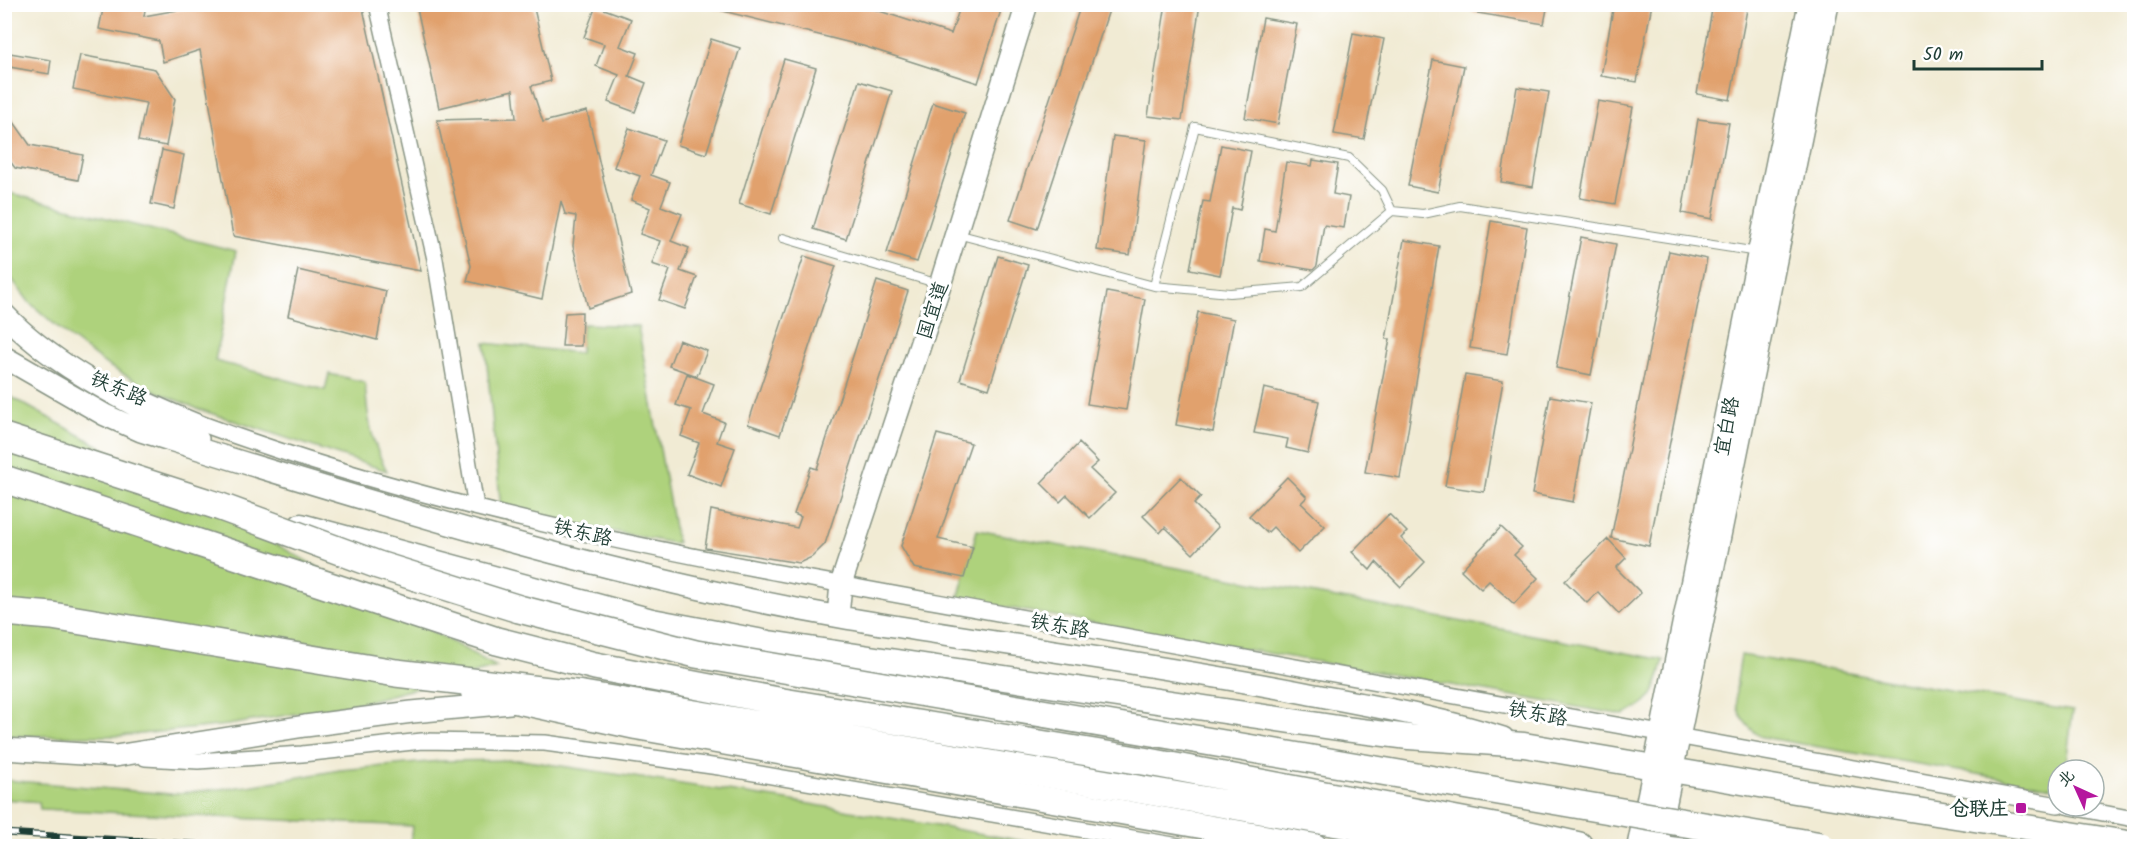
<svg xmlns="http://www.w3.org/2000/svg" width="2139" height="851" viewBox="0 0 2139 851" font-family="Kalam,'LXGW WenKai TC',sans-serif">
  <rect width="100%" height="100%" fill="#fff"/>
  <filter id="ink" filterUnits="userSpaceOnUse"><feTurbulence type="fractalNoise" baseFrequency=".0167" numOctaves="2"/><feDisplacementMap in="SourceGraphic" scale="12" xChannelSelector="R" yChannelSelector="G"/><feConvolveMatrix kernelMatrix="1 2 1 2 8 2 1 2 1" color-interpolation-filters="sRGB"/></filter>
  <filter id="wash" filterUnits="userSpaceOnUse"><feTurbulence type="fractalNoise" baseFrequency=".008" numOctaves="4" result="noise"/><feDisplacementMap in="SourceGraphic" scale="24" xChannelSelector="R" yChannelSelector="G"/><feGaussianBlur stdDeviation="1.35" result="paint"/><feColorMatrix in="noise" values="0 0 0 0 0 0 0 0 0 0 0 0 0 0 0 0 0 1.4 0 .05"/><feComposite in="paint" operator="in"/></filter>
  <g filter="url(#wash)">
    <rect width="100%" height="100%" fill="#f1ebd4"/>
    <path fill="#aed27c" stroke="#668858" stroke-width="1.5" d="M5,192l231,59 -21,110 110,29 4,-16 36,8c2,34 6,60 22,89l-189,-62 -48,-20 -43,-24 -38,-28 -40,-35 -24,-32z
      M583,324l55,2 39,218 -176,-35 -16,-166 95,10z
      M4,393l493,274 -137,36 -132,22 -108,11h-115z
      M977,530l687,130c-9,31 -9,43 -41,55l-665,-116z
      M1741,655l332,56 -8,59h-7v18l-297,-51c-34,-24 -25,-46 -20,-82z
      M521,760l260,39 271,47h-642l2,-20 -372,-17 -1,-7 -34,-3v-19l165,14 79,-8 91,-16 101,-9z"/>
    <g id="blocks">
      <path fill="#e1a16d" d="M104,4h42l-2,12 45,-8 -1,-4h174l59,267 -188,-35 -33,-186 -37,12 -4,-21 -60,-12z
        M416,4h117l18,77 -20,5 12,36 44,-11 44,183 -43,14 -15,-62 3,-30 -11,-2 -4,-13 -19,98 -75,-18 4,-15 -34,-146 79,-2 -3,-28 -74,18z
        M716,4h158l-1,5 78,25 10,-30h42l-25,79 -115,-37 -148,-37z
        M1081,4h30l-74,225 -27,-9z
        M1166,4h34l-18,116 -34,-4z
        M1472,4h76l-4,20 -73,-12z
        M1614,4h38l-15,78 -36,-6z
        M1713,4h35l-18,96 -33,-6z
        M596,6l35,13 -11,27 18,7 -9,23 17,7 -11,29 -27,-10 11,-27 -23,-9 8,-22 -20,-7z
        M1263,18l34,6 -19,100 -33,-6z
        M1353,33l31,6 -20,100 -30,-5z
        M711,39l29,9 -34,106 -28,-9z
        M4,52l47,8 -2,14 -45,-8z
        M80,55l75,14 20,30 -9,47 -28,-5 8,-38 -73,-14z
        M784,59l32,9 -45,146 -32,-10z
        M1433,60l31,6 -26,126 -30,-6z
        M859,81l33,10 -46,148 -33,-10z
        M1517,87l32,5 -16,95 -32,-5z
        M1598,101l35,6 -18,97 -35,-6z
        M933,103l32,10 -48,149 -30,-9z
        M4,108l26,37 53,10 -5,25 -63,-12 -11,-15z
        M1698,119l31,4 -17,96 -30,-6z
        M629,128l35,12 -13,35 19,7 -9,24 21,8 -11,27 18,7 -9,23 17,6 -12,32 -26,-9 11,-30 -18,-6 8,-23 -20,-7 10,-26 -19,-8 9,-24 -26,-9z
        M1113,136l33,4 -16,115 -33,-5z
        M1221,145l30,6 -11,59 -8,-2 -12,67 -30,-6 13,-68 7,1z
        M162,150l22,5 -10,54 -23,-5z
        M1313,160l25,4 -5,30 16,3 -5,31 -20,-3 -7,41 -4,4 -53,-9 5,-32 10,2 11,-69 26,4z
        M1491,221l36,6 -20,127 -37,-6z
        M1581,237l35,7 -25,131 -35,-7z
        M1404,240l35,6 -39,232 -35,-6 25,-133h-4z
        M1669,251l38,8 -58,287 -38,-8z
        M804,256l32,10 -56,169 -32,-11z
        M998,256l30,9 -39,124 -29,-9z
        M298,270l88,21 -9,49 -89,-24z
        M877,281l31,10 -83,253 -13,13 -13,6 -94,-15 6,-38 86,18 4,-11 -7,-3 17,-47 6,2z
        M1107,292l38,7 -19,111 -39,-6z
        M582,312l-1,34h-19l3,-33z
        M1198,312l36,7 -21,113 -37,-7z
        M679,340l28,11 -10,25 -28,-10z
        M687,374l27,10 -11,30 21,8 -7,20 18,6 -14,39 -34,-13 12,-31 -18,-7 10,-26 -15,-5z
        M1465,375l38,6 -19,111 -39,-6z
        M1264,388l55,13 -11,52 -22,-5 2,-9 -34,-6z
        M1550,396l41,7 -18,99 -41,-8z
        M937,434l34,9 -33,96 35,8 -9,31 -50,-10 -13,-22z
        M1079,443l19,19 -8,7 25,24 -25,25 -23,-23 -7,7 -19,-19z
        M1181,477l20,20 -7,7 24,23 -25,27 -28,-27 -5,6 -17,-17z
        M1287,477l20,20 -6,6 24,23 -27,27 -25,-26 -6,6 -18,-17z
        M1389,514l18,18 -6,6 24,24 -24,25 -25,-25 -6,8 -18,-18z
        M1501,527l21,20 -8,8 24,23 -24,26 -25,-23 -8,8 -20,-19z
        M1608,539l18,19 -10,10 25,25 -22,21 -21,-22 -11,11 -22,-22z"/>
    </g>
  </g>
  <g filter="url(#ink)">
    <use href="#blocks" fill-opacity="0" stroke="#889484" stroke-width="1.5"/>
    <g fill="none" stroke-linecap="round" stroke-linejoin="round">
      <defs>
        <path id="lane" d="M957,234l197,52 76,7 72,-6 90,-76
          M783,238l156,46
          M1154,286l41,-159 154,31 33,32 10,21 31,3 37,-8 298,46"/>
        <path id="street" d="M377,4l58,255 41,248
          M125,391c28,11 55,25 83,35 264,97 545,142 822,193 342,64 685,125 1028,186
          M145,758l53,3 104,-7 120,-13 123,2 174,24 460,79
          M2066,806l68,13
          M1658,843l24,3"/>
        <path id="secondary" d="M4,314c52,55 129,90 194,125
          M4,357l101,58 36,16c230,71 461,144 699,186 155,27 311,46 465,76 67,13 134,24 198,45
          M838,616l3,-32 99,-299 87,-281
          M4,749l111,7 190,-30 107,-14 98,-9
          M1638,846l171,-842
          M1657,846l171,-842"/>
        <path id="primary" d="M301,526l351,95 117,22 576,86 64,8 115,8 271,46 339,53
          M473,692l163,35 679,119"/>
        <path id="highway" d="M4,437l214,69
          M4,479l493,162 98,25 188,36 366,60 345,65 85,19
          M4,612l48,4 344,57 187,22 808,137 102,14"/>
      </defs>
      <use href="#lane" stroke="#889484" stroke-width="10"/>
      <use href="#street" stroke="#889484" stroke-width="18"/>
      <use href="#secondary" stroke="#889484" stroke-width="24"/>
      <use href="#primary" stroke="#889484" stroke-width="27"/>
      <use href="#highway" stroke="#889484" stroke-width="30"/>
      <use href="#lane" stroke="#fff" stroke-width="8"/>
      <use href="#street" stroke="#fff" stroke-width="15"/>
      <use href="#secondary" stroke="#fff" stroke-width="21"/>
      <use href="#primary" stroke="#fff" stroke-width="24"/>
      <use href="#highway" stroke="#fff" stroke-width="27"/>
      <defs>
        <path id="rail" d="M4,833l220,13"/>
      </defs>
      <use href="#rail" stroke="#1f3d34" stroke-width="7"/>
      <use href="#rail" stroke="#fff" stroke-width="4.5" stroke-dasharray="14" stroke-linecap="butt"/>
      <defs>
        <path id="highway-bridge" d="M218,506l160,59 141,44 177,45 1125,192"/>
      </defs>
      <use href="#highway-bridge" stroke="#889484" stroke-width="30" stroke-linecap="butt"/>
      <use href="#highway-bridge" stroke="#fff" stroke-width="27"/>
    </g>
  </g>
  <rect fill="#b5179e" stroke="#fff" stroke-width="2" x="2015" y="802" width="12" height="12" rx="3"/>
  <g text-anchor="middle" stroke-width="6" stroke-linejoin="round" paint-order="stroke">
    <g font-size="20" fill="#1f3d34" stroke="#fff">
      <text transform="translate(932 310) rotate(-72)" y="7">国宜道</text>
      <text transform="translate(119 388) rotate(23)" y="7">铁东路</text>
      <text transform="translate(1726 426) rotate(-79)" y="7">宜白路</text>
      <text transform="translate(583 532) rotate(13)" y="7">铁东路</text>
      <text transform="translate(1060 625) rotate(10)" y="7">铁东路</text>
      <text transform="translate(1538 713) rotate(10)" y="7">铁东路</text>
    </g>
    <g font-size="20" font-weight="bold" fill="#1f3d34" stroke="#fff" text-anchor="end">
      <text x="2009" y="815">仓联庄</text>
    </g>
  </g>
  <rect width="2139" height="851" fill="none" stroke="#fff" stroke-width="24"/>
  <g transform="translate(2076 788) rotate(315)"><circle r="28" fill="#ffffff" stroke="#a5b1ae" stroke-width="1.5"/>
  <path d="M0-4.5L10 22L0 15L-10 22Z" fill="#b5179e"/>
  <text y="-9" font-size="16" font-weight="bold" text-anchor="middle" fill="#1f3d34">北</text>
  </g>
  <path d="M1914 60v9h128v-9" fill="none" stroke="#1f3d34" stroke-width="3"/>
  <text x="1923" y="60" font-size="18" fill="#1f3d34" stroke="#ffffff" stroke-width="4.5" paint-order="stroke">50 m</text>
</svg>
